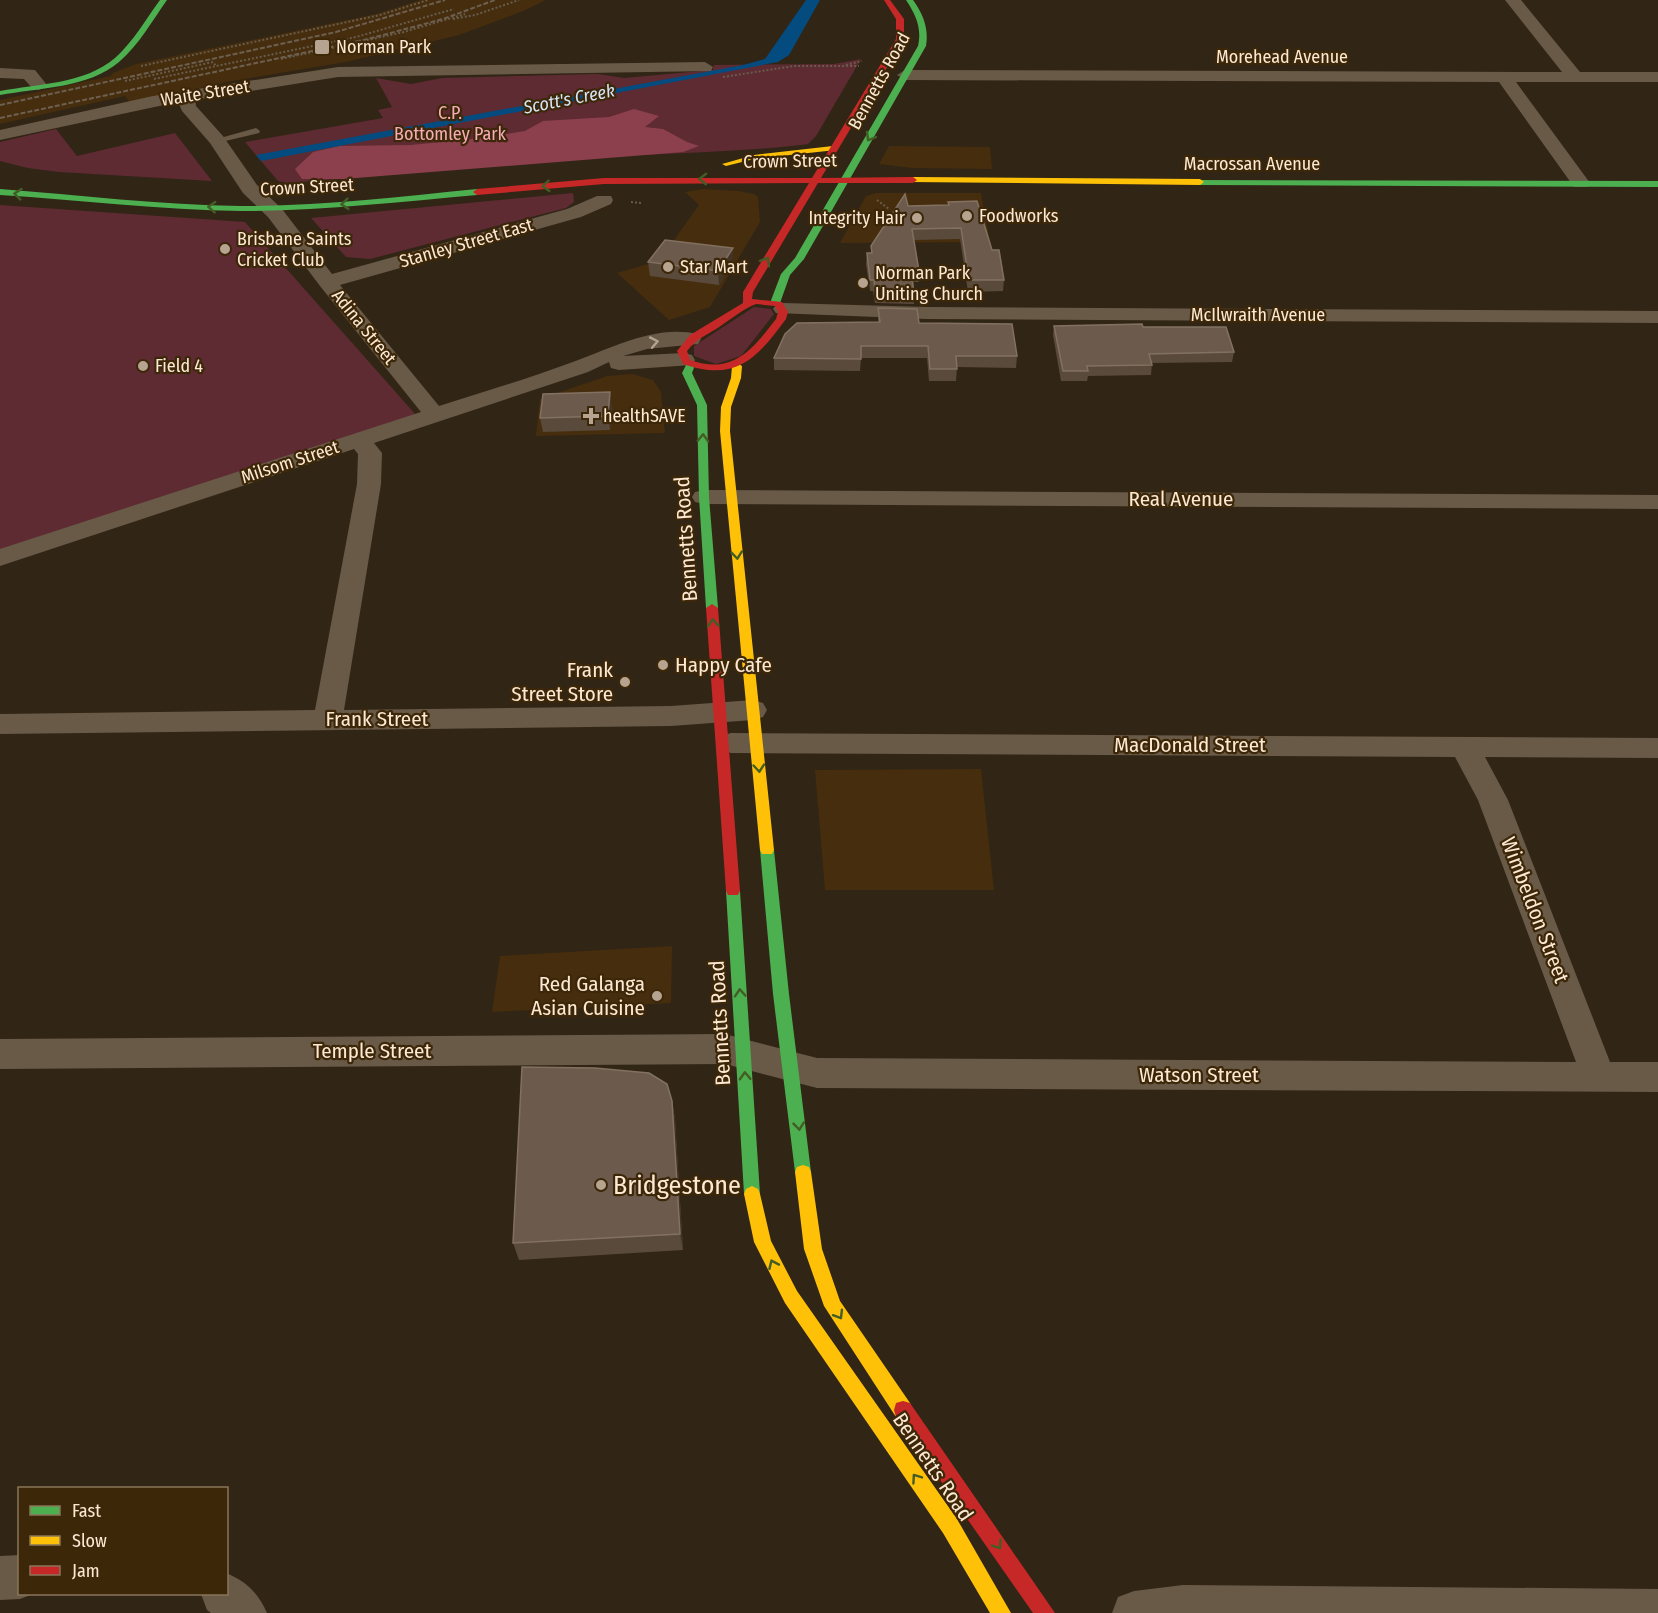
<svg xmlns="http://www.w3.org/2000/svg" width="1658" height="1613" viewBox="0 0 1658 1613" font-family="'Fira Sans Condensed',sans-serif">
  <rect width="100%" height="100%" fill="#312515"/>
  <path fill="#462d0e" d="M421,0h125l-23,11 -64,24 -113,27 -114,19 -102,22 -5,-7 -125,28v-24l111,-24 2,-3 23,-9 240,-50z
    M889,146l101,1 2,22 -80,-1 -33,-4z
    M703,189l35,2 16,3 4,3 2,25 -50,85 -41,13 -52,-47 42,-12 40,-56 -14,-13z
    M876,193h105l9,49 -150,1 26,-47z
    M632,374l21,6 8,12 4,41 -129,3 4,-37 67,-23z
    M981,769l13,121h-169l-10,-120z
    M672,946l-1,57 -179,9 8,-56z"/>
  <path fill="#5e2b33" d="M861,59l-45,77 -8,8 -7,1c-72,8 -143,8 -214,13 -100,8 -200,18 -300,25l-9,-2 -33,-39 138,-24 -5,-8 14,-3 -16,-29 35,6 31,-6 156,-4 26,4 89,-8 1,-5 120,-1z
    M56,129l21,27 98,-23 37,48 -153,-9 -31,-4 -28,-7v-19z
    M573,193l1,9 -8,6 -196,51 -24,-2 -35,-39z
    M0,205l245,17 171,193 -416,137z
    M754,307l17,2 3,5 -33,42 -25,8 -22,-8v-10z"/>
  <path fill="#8c404d" d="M634,109l25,7 -14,11 18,2 24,13 12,4 -16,6 -340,27h-41l-7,-10 18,-17 26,-6 72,-1 71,-7 43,-7 18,-10 66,-4z"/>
  <path fill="#044b7f" d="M806,0h14l-31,55 -11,7 -517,99 -5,-6 487,-90 22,-6z"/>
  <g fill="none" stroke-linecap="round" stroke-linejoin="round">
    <path stroke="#685c4c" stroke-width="2" stroke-dasharray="2 2" stroke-linecap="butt" d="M453,19l22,-4 44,-15
      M281,59l123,-27 61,-18
      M846,65l16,-4
      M141,66l239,-51 48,-15
      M723,77l71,-11h65
      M154,79l202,-42 98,-28
      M125,81l88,-19 3,4
      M877,200l12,9
      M631,202l10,1"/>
    <path fill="#695a47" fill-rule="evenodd" d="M256,128l4,3 -1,2 -42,10 -4,-3z"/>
    <path fill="#695a47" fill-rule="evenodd" d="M1505,0h16l59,72h78v10h-142l74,101 -2,4h-14l-75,-105 -594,-2 -8,-5 8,-5 657,2z
      M705,62l8,5 -2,4 -373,6 -143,23 1,6 27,30 34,49 25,24 50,65 235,-65 30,-13h14l2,4 -2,4 -30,13 -241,68 99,121c44,-14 88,-27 131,-43 40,-14 84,-39 128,-29l3,5 -3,5 -51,5 -24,7 61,-3 8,2 3,5 -3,5 -73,5 -8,-2 -2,-6 -21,10 -214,71 8,10 -1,31 -37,226 327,-4 82,-6 10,3 4,7 -4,7 -10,3 -82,6 -671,8v-20l315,-4 42,-226 1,-30 -4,-5 -354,117v-17l421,-137 -101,-126 -52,-69 -25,-24 -33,-50 -28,-32 -4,-9 -178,38v-10l153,-34 185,-29z
      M0,68l35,2 12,15 -8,5 -6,-1 -9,-10 -24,-1z
      M783,303l144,4 731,4v12l-731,-4 -151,-6 -3,-4 3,-4z
      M704,490l954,5v14l-954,-5 -9,-2 -3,-5 3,-5z
      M731,733l927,5v20l-173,-1 23,43 102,262h48v30l-841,-4 -92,-24 -725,5v-30l725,-5 92,24 759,4 -98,-262 -23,-43 -724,-4 -10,-3 -4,-7 4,-7z
      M20,1555v39h13l-13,5 -20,1v-44z
      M226,1573c20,8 33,21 41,40h-56l-4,-3 -6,-16h25z
      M1183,1585l475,4v24h-546l6,-16 16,-6z"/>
    <path fill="#4caf50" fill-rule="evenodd" d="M160,0h7c-15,21 -28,45 -48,62 -30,26 -81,26 -119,33v-4c37,-7 85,-7 115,-33 18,-16 31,-39 45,-58z
      M906,0h7c10,14 16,28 13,46l-122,213 -14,16 -10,28 -8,2 -2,-2 11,-29 14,-16 123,-212c4,-18 -2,-31 -12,-46z
      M1197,180l461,1v6l-458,-2 -3,-1z
      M0,189c80,6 160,16 241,17 79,0 157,-9 236,-17l4,3 -4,3c-79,7 -157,16 -236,16 -81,-1 -161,-11 -241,-16z
      M690,362l5,3 -3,8 15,32 2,92 9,111 -6,4 -6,-4 -7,-111 -2,-92 -15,-32 5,-10z
      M767,845l5,1 2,4 15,144 22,178 -2,5 -6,2 -6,-2 -2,-5 -22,-178 -13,-144 2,-4z
      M733,885l5,2 2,4 20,303 -2,5 -6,3 -6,-3 -2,-5 -18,-303 2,-4z"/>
    <path fill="#ffc107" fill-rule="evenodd" d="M833,146h3v4l-82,9 -28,7 -4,-2 32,-9z
      M913,177l287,2 4,3 -4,3 -290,-3 -1,-2z
      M737,363l5,3 -1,12 -10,29 -1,24 44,419 -2,4h-10l-2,-4 -40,-419 1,-24 10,-29 1,-12z
      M803,1165l6,2 2,5 11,77 18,52 70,102 2,7 -2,7 -7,2 -7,-2 -72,-111 -20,-57 -9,-77 2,-5z
      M752,1186l6,3 2,5 11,47 26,50 160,228 54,94h-21l-47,-80 -158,-230 -31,-61 -10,-48 2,-5z"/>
    <path fill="#c62828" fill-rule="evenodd" d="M884,0h6l14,19v20l-83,139 92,-1 4,3 -4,3h-95l-65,109 -1,7 30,3 6,10 -2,7c-30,41 -51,63 -103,45l-6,-13 13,-16 53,-32v-11l66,-109 -205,1 -127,11 -4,-3 4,-3 127,-11h208l84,-139v-20zM756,304l19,2 3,6 -2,7c-24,31 -43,56 -86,41l-3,-9c11,-14 21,-16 35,-26 12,-8 21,-16 34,-21z
      M712,604l6,4 22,283 -2,4h-10l-2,-4 -20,-283z
      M903,1401l7,2 145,210h-22l-137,-196 -2,-7 2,-7z"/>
    <path stroke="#6d6051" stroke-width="2" stroke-dasharray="5 2" stroke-linecap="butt" d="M0,105l336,-73 109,-32
      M0,118l368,-79 75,-20 52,-19"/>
  </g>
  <path fill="#5a4a3b" d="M948,202l44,48 12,30 -1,11 -35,1 -8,-53 -46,1 5,31v11h-6l1,11v11l-39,-1 -2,-12h-3l-4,-27 1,-11h4v-7l37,-40 40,-1z
    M648,262h85l-14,23 -69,-9z
    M878,308l41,15 98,33 -1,12 -59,-1 -1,14h-27l-2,-23h-66l-1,13 -86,-1v-12l104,-36z
    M1054,326l89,1 91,25 -2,10 -80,1 -1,12 -63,1 -1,5h-26l-8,-46z
    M612,406l-2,24 -67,2 -3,-14z
    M672,1101l3,18 8,131 -164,10 -6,-17z"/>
  <path fill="#423425" d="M733,248v14l-14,23 -1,-14z
    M610,392l2,14 -2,24 -2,-14z
    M672,1101l3,18 8,131 -3,-16z"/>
  <path fill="#6c5b4c" stroke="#827161" stroke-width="1.5" d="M905,194l3,12 41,-1 -1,-3 29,-1 15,49h7l5,30h-35l-8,-52 -49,1 7,42h-8l3,22 -39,-1 -1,-12h-4l-3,-27h5l-1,-7z
    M665,240l68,8 -15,23 -70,-9z
    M878,308l39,1 2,14 93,1 5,32h-61l1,13h-27l-2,-23h-67v13l-87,-1 11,-24 12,-11 83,-1z
    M1142,324l1,3h83l8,25 -85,2 3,11 -65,1 1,5h-25l-9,-45z
    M610,392l-2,24 -68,2 3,-24z
    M522,1067l73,1 54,5 18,11 5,17 8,133 -167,9z"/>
  <defs><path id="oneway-chevron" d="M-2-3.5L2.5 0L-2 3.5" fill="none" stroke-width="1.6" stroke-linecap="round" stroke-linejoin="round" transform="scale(1.5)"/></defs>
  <g stroke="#435d25">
    <use href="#oneway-chevron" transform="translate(870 137) rotate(120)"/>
    <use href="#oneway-chevron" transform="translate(703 179) rotate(-179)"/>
    <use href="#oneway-chevron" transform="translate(546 186) rotate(175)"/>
    <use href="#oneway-chevron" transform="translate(18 194) rotate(-174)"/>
    <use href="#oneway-chevron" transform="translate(345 204) rotate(175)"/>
    <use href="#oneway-chevron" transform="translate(212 207) rotate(-177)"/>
    <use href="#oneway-chevron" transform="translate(766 261) rotate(-59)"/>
    <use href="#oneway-chevron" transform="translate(703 438) rotate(-88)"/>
    <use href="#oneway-chevron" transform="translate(737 555) rotate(84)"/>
    <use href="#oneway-chevron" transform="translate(713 623) rotate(-94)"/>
    <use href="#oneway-chevron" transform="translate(759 768) rotate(85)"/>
    <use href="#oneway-chevron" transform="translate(740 993) rotate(-94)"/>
    <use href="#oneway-chevron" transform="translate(745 1076) rotate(-92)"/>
    <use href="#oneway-chevron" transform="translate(799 1126) rotate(84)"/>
    <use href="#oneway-chevron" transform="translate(773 1264) rotate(-114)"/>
    <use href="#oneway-chevron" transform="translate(839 1315) rotate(59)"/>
    <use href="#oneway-chevron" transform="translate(916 1478) rotate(-125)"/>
    <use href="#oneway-chevron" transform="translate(998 1545) rotate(55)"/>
  </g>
  <use stroke="#b3a28d" href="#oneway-chevron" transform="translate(654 342) rotate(-11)"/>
  <g fill="#b6a490" stroke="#3d2709" stroke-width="2">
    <rect x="314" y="39" width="16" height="16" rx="3"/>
    <circle cx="967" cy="216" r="6"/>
    <circle cx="917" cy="218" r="6"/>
    <circle cx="225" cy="249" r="6"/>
    <circle cx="668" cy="267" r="6"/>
    <circle cx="863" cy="283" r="6"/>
    <circle cx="143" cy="366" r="6"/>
    <path d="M588 407h6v6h6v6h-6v6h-6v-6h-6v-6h6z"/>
    <circle cx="663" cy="665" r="6"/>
    <circle cx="625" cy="682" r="6"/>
    <circle cx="657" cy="996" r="6"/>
    <circle cx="601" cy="1185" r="6"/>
  </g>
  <g text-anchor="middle" stroke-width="4.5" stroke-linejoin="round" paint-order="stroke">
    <g font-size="18" fill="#fde9d3" stroke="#3d2709" text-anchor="start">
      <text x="336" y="53">Norman Park</text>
      <text x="979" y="222">Foodworks</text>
      <text x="905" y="224" text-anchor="end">Integrity Hair</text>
      <text x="237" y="245">Brisbane Saints<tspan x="237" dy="21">Cricket Club</tspan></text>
      <text x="680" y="273">Star Mart</text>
      <text x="875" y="279">Norman Park<tspan x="875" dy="21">Uniting Church</tspan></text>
      <text x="155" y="372">Field 4</text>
      <text x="603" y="422">healthSAVE</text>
    </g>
    <g font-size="18" fill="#fde9d3" stroke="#3d2709">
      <text x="1282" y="63">Morehead Avenue</text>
      <text transform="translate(879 81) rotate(-61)" y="6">Bennetts Road</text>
      <text transform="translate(205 93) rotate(-9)" y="6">Waite Street</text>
      <text transform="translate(790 161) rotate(-1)" y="6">Crown Street</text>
      <text x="1252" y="170">Macrossan Avenue</text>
      <text transform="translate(307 187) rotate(-3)" y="6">Crown Street</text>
      <text transform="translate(466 243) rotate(-16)" y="6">Stanley Street East</text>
      <text x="1258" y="321">McIlwraith Avenue</text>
      <text transform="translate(364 327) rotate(51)" y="6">Adina Street</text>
      <text transform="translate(290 462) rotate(-18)" y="6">Milsom Street</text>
    </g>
    <g font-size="18" font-style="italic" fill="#d6e6f7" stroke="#3d2709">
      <text transform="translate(569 99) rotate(-11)" y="6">Scott's Creek</text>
    </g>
    <g font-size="18" fill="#f6adb8" stroke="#3d2709">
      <text x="450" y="119">C.P.<tspan x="450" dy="21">Bottomley Park</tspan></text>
    </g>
    <g font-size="21" fill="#fde9d3" stroke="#3d2709">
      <text x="1181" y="506">Real Avenue</text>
      <text transform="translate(686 539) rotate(-94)" y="7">Bennetts Road</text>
      <text x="377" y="726">Frank Street</text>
      <text x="1190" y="752">MacDonald Street</text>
      <text transform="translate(1535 910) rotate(69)" y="7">Wimbeldon Street</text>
      <text transform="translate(720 1023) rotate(-93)" y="7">Bennetts Road</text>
      <text x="372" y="1058">Temple Street</text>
      <text x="1199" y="1082">Watson Street</text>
      <text transform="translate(933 1467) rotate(56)" y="7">Bennetts Road</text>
    </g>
    <g font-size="21" fill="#fde9d3" stroke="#3d2709" text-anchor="end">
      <text x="675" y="672" text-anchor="start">Happy Cafe</text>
      <text x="613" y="677">Frank<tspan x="613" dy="24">Street Store</tspan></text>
      <text x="645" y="991">Red Galanga<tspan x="645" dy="24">Asian Cuisine</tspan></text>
    </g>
    <g font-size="26" fill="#fde9d3" stroke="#3d2709" text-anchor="start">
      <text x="613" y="1194">Bridgestone</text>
    </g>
  </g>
  <rect x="18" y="1487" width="210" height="108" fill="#3d2709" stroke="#8a755a" stroke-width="1.5"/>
  <rect x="30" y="1506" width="30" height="9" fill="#4caf50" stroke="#8a755a" stroke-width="1.5"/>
  <text x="72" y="1517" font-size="18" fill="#fde9d3">Fast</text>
  <rect x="30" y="1536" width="30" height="9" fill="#ffc107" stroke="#8a755a" stroke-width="1.5"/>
  <text x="72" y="1547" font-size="18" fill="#fde9d3">Slow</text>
  <rect x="30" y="1566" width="30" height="9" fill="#c62828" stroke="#8a755a" stroke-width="1.5"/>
  <text x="72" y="1577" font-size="18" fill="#fde9d3">Jam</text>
</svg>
